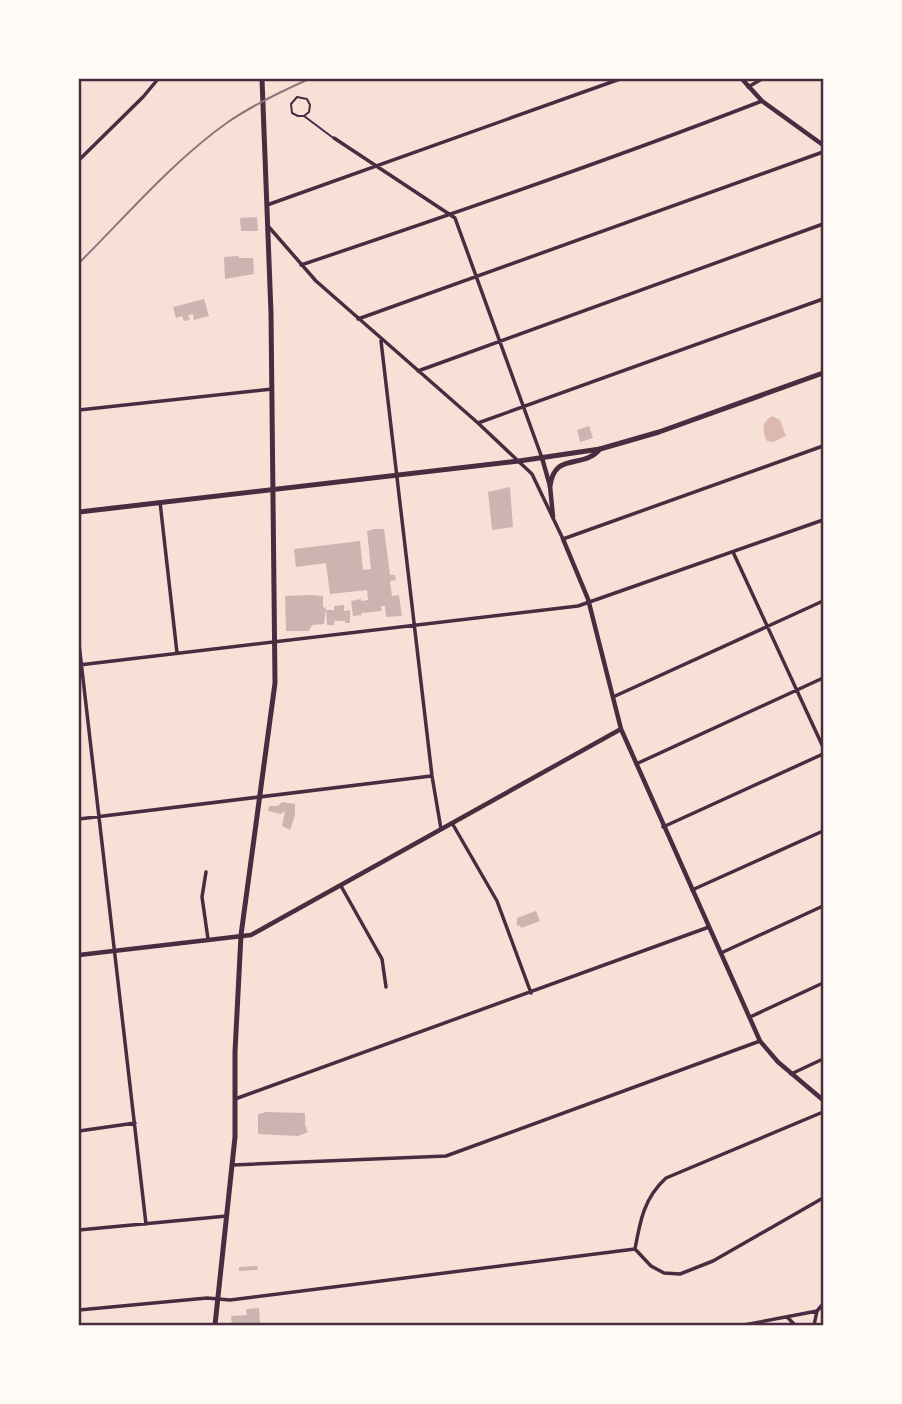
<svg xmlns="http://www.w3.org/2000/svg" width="902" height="1404" viewBox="0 0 902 1404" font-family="'Varela Round',sans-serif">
  <rect width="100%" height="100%" fill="#f7e1d7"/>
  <path fill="#dcb8b0" d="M772,416l8,4 6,16 -13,6 -6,-1c-5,-11 -6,-18 5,-25z"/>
  <path fill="#ccb4b1" d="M257,217l1,14h-17l-1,-13z
    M238,256l1,2h14l1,16 -29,5 -1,-22z
    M204,299l5,17 -15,4 -1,-6 -5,1 2,5 -6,1 -2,-5 -6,2 -3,-11z
    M589,426l4,12 -13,4 -3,-12z
    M510,487l3,40 -21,3 -4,-38z
    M374,529h10l6,46h5l1,5 -6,1 2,15 7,-1 3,21 -16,1 -1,-11h-4l1,5 -21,2 1,2 -9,1 -2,-15 10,-2v2l7,-1 -1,-10 -37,4 -4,-31 -30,4 -2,-18 66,-8 3,29 8,-1 -4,-38z
    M309,595l14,1v12l3,-1 -2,17 -12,1 -3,6h-23l-1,-35z
    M344,605v6l6,-1v13h-5v-2h-10v-4l-1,8h-7l-1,-15h8v-4z
    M282,802l13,2v11l-5,15 -8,-4 3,-15 -4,3 -13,-3 1,-5h9z
    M536,911l4,10 -19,7 -1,-3 -3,1v-8z
    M266,1112l39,1v12l3,7 -10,4 -40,-2v-20z
    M257,1266l1,4 -19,1v-4z
    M259,1308l1,17h-28l-1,-9 16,-1 -1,-6z"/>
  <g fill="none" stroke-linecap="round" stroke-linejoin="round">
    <path stroke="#4a2c40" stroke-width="2" d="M304,116l5,-4 1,-7 -3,-6 -10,-2 -6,7 1,9 6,3h6l28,21"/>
    <path stroke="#4a2c40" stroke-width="3.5" d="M748,87l14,-8
      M334,138l121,80 87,240
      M79,160l64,-63 15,-18
      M267,205l353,-126
      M268,226l48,55 162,142 54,51 31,65 260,-93
      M301,265c155,-52 309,-105 461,-164
      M358,319l465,-167
      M381,341l51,435 9,53
      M418,371l405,-147
      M79,410l193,-21
      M478,423l345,-124
      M160,502l17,151
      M733,552l90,195
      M79,644l67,580
      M79,665l499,-59 245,-86
      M613,697l210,-96
      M636,764l187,-86
      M79,819l352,-43
      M452,823l45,78 34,92
      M663,827l160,-73
      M206,872l-4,25 6,42
      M341,886l41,73 4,28
      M692,890l131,-59
      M721,953l102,-47
      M750,1017l73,-34
      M791,1074l32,-15
      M235,1099l474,-172
      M79,1131l56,-8
      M233,1165l213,-9 314,-115
      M79,1230l148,-14
      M635,1249c5,-28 9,-51 31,-71l157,-66
      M635,1249l16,17 13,7 16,1 33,-13 110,-63
      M79,1310l128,-12 23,2 405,-51
      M788,1318l7,7
      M744,1325l73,-14 6,-7
      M814,1325l3,-14"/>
    <path stroke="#4a2c40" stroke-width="4.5" d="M742,79l20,22 61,44
      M542,458l8,28 3,31
      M563,539l25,60 33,130 139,312 18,21 45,38
      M79,955l172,-20 370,-206"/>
    <path stroke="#4a2c40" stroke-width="5" d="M550,486c5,-35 33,-16 50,-37
      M79,512l440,-51 81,-12 59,-17 164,-59"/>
    <path stroke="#4a2c40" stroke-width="5" d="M215,1325l20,-188v-85l6,-117 34,-252 -4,-370 -9,-234"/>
    <path stroke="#8f747c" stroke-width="2" d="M79,263c48,-48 94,-102 149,-141 25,-17 54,-31 81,-43"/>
  </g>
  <rect width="902" height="1404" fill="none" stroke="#fffaf5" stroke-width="161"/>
  <rect x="80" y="80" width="742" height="1244" fill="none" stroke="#4a2c40" stroke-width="2.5"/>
</svg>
